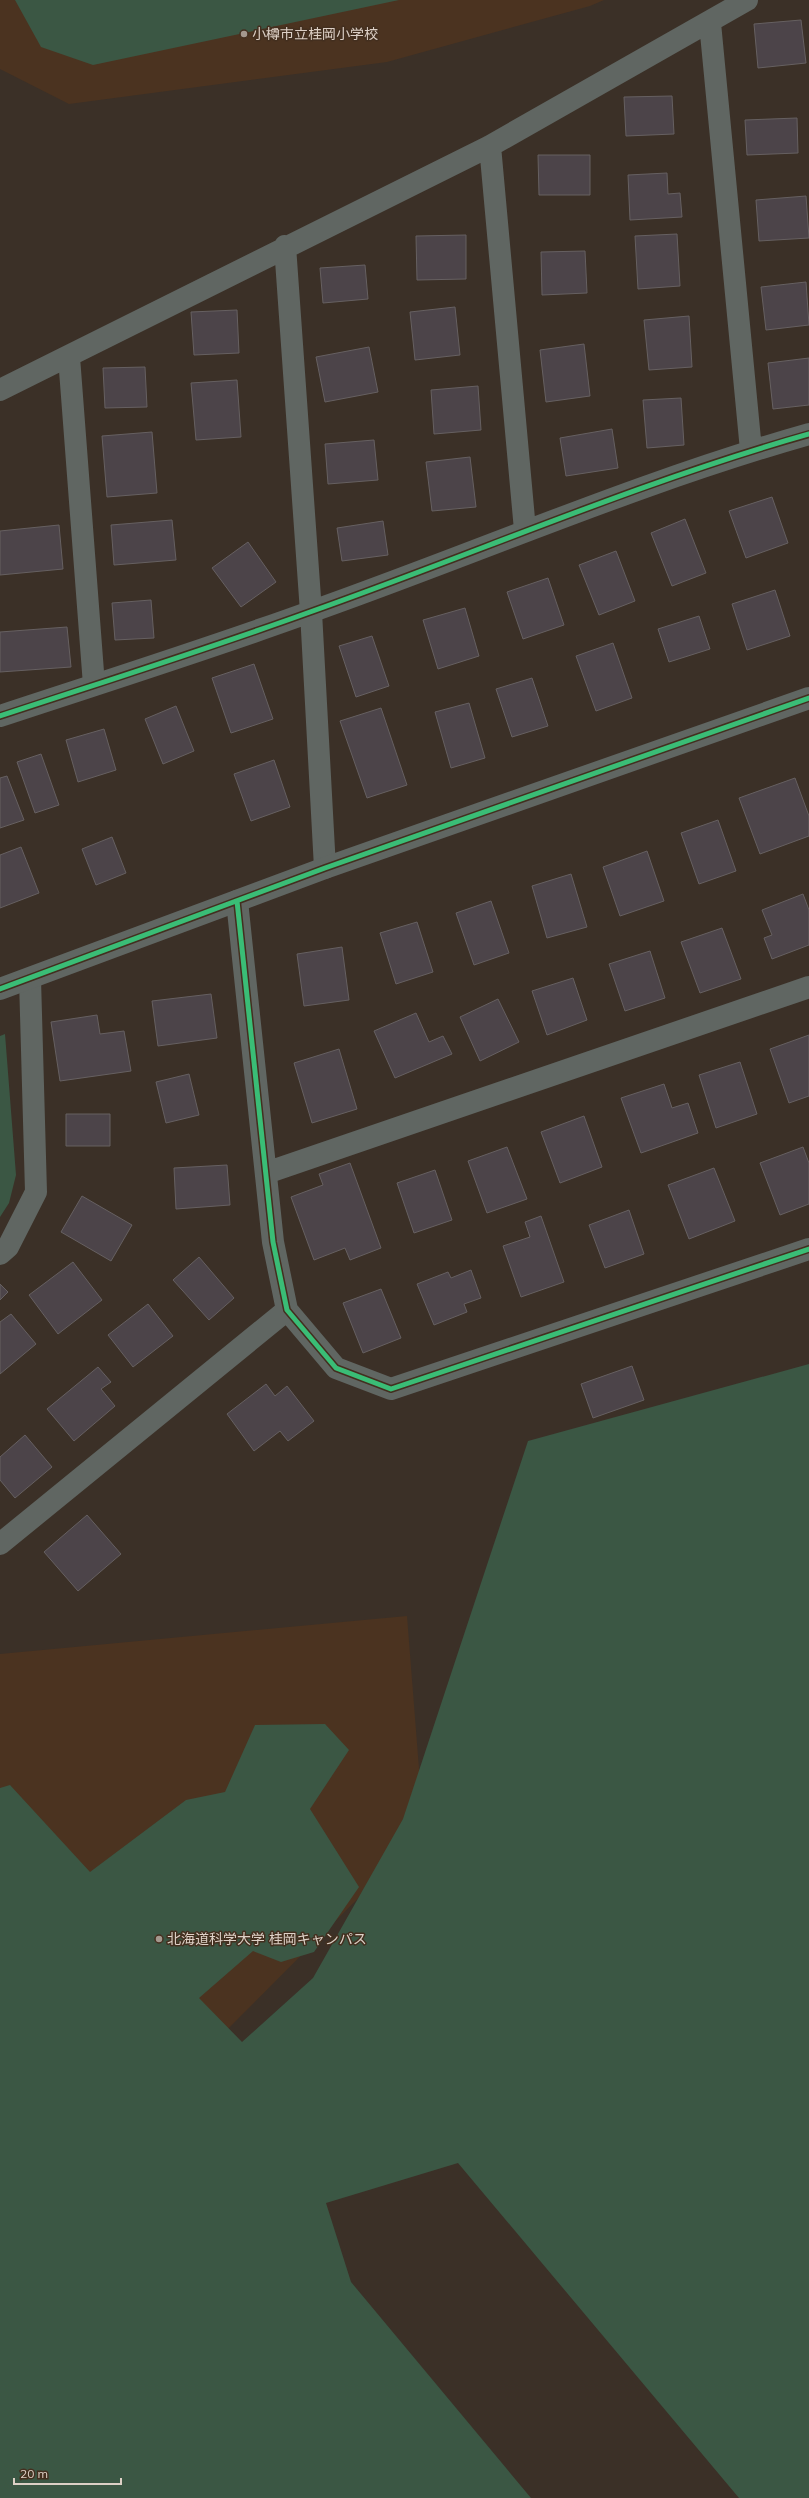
<svg xmlns="http://www.w3.org/2000/svg" width="809" height="2498" viewBox="0 0 809 2498" font-family="Mulish,'Noto Sans JP',sans-serif">
  <rect width="100%" height="100%" fill="#3b3027"/>
  <path fill="#4b3320" d="M0,0h604l-14,6 -203,56 -318,42 -69,-35z
    M407,1616l17,216 -213,214 -211,307v-699z"/>
  <path fill="#3b5744" d="M15,0h384l-306,65 -52,-18z
    M5,1034l11,141 -7,28 -9,14v-181z
    M809,1364v1134h-70l-281,-335 -132,40 25,79 180,216h-531v-710l10,-3 80,87 96,-72 39,-8 30,-67 70,-1 24,26 -39,59 49,78 -45,65 -33,10 -28,-11 -54,47 43,44 71,-64 90,-159 125,-378z"/>
  <path fill="#4c4449" stroke="#666061" d="M801,20l5,43 -48,5 -4,-44z
    M672,96l2,38 -48,2 -2,-39z
    M797,118l1,35 -51,2 -2,-35z
    M538,155h52v40h-51z
    M667,173l1,21 12,-1 2,24 -52,3 -2,-45z
    M806,196l3,42 -50,3 -3,-41z
    M677,234l3,52 -42,3 -3,-53z
    M466,235v44l-49,1 -1,-44z
    M585,251l2,42 -45,2 -1,-43z
    M365,265l3,34 -45,4 -3,-35z
    M806,282l3,43 -43,5 -5,-43z
    M455,307l5,48 -45,5 -5,-48z
    M237,310l2,43 -45,2 -3,-43z
    M689,316l3,51 -43,3 -5,-50z
    M584,344l6,52 -44,6 -6,-52z
    M369,347l9,45 -53,10 -9,-45z
    M809,358v47l-36,4 -5,-46z
    M145,367l2,40 -42,1 -2,-40z
    M237,380l4,57 -45,3 -5,-57z
    M478,386l3,44 -47,4 -3,-44z
    M681,398l3,47 -37,3 -4,-48z
    M612,429l6,39 -52,8 -6,-38z
    M152,432l5,61 -50,4 -5,-61z
    M374,440l4,40 -50,4 -3,-40z
    M470,457l6,50 -44,4 -6,-49z
    M772,497l16,46 -42,15 -17,-47z
    M685,519l21,54 -34,13 -21,-53z
    M172,520l4,40 -62,5 -3,-40z
    M383,521l5,34 -46,6 -5,-33z
    M59,525l4,44 -63,6v-44z
    M248,542l28,40 -35,25 -29,-39z
    M616,551l19,50 -36,14 -20,-50z
    M548,578l16,47 -41,14 -16,-47z
    M775,590l15,46 -43,14 -15,-46z
    M151,600l3,38 -39,2 -3,-37z
    M465,608l14,48 -41,13 -15,-49z
    M699,616l11,33 -41,13 -11,-33z
    M67,627l4,40 -71,5v-40z
    M372,636l17,50 -33,11 -17,-51z
    M613,643l19,55 -36,13 -20,-55z
    M254,664l19,55 -42,14 -19,-55z
    M532,678l16,48 -36,11 -16,-48z
    M469,703l16,55 -34,10 -16,-56z
    M176,706l18,45 -31,13 -18,-45z
    M381,708l26,77 -40,13 -27,-77z
    M104,729l12,41 -38,12 -12,-42z
    M41,754l18,51 -24,8 -18,-51z
    M274,760l16,47 -39,14 -17,-47z
    M7,776l17,44 -24,8v-50z
    M795,778l14,38v20l-49,18 -21,-56z
    M718,820l18,51 -37,13 -18,-51z
    M112,837l14,36 -30,12 -14,-36z
    M21,847l18,46 -39,15v-53z
    M647,851l17,50 -44,15 -17,-49z
    M571,874l16,53 -40,11 -15,-52z
    M803,894l6,16v35l-37,14 -8,-21 8,-3 -10,-25z
    M491,901l18,52 -35,12 -18,-52z
    M417,922l16,50 -37,12 -16,-51z
    M722,928l19,51 -41,14 -19,-51z
    M342,947l7,53 -45,6 -7,-52z
    M650,951l15,47 -40,13 -16,-47z
    M573,978l14,42 -40,15 -15,-44z
    M211,994l6,44 -59,8 -6,-45z
    M498,999l21,43 -39,19 -20,-44z
    M416,1013l13,29 14,-6 9,18 -57,24 -21,-47z
    M97,1015l3,19 24,-3 7,40 -71,10 -9,-59z
    M809,1035v61l-20,7 -19,-54z
    M339,1049l18,60 -45,14 -18,-60z
    M740,1062l17,52 -41,14 -17,-53z
    M189,1074l10,41 -33,8 -10,-41z
    M664,1084l8,24 16,-5 10,30 -57,20 -20,-55z
    M66,1114h44v32h-44z
    M584,1116l18,51 -42,16 -19,-51z
    M507,1147l20,52 -40,14 -19,-52z
    M803,1147l6,16v41l-29,11 -20,-52z
    M350,1163l31,85 -31,12 -5,-12 -31,12 -23,-63 32,-12 -4,-11z
    M227,1165l3,40 -54,4 -2,-41z
    M714,1168l21,53 -46,18 -21,-54z
    M435,1170l17,50 -38,13 -17,-50z
    M82,1196l50,29 -21,36 -50,-29z
    M629,1210l15,44 -39,14 -16,-43z
    M541,1216l23,66 -43,15 -18,-51 27,-9 -5,-15z
    M199,1257l35,41 -25,22 -36,-40z
    M73,1262l29,38 -44,34 -29,-39z
    M471,1270l10,28 -17,6 3,8 -33,13 -17,-41 31,-12 3,6z
    M0,1284l8,8 -8,8z
    M381,1289l20,49 -38,15 -20,-50z
    M148,1304l25,32 -40,31 -25,-32z
    M11,1314l25,30 -36,30v-52z
    M632,1366l12,34 -51,18 -12,-34z
    M98,1367l13,15 -10,7 14,17 -41,35 -27,-32z
    M266,1384l9,12 12,-10 27,35 -26,20 -8,-10 -26,20 -27,-37z
    M25,1435l27,32 -37,31 -15,-18v-23z
    M87,1515l34,39 -43,37 -34,-39z"/>
  <g fill="none" stroke-linecap="round" stroke-linejoin="round">
    <path stroke="#606662" stroke-width="22" d="M710,23l41,427
      M490,146l35,384
      M285,246l26,366 14,256
      M69,357l25,328
      M0,390l490,-244 257,-146
      M0,716c103,-34 208,-67 310,-104 167,-59 329,-130 499,-178
      M237,901l36,341 14,68 49,58 55,21 418,-140
      M266,1173l543,-186
      M0,1254l8,-7 28,-55 -6,-213
      M0,1544l287,-234"/>
    <path stroke="#606662" stroke-width="22" d="M0,989l325,-121 484,-170"/>
    <defs>
      <path id="cycleway" d="M0,716c103,-34 208,-67 310,-104 167,-59 329,-130 499,-178
        M237,901l36,341 14,68 49,58 55,21 418,-140
        M0,989l325,-121 484,-170"/>
    </defs>
    <use href="#cycleway" stroke="#432f1f" stroke-width="8"/>
    <use href="#cycleway" stroke="#3abd76" stroke-width="5"/>
  </g>
  <g fill="#a4988e" stroke="#432f1f" stroke-width="1.5">
    <circle cx="244" cy="34" r="4"/>
    <circle cx="159" cy="1939" r="4"/>
  </g>
  <g text-anchor="middle" stroke-width="3" stroke-linejoin="round" paint-order="stroke">
    <g font-size="14" fill="#ddd0c6" stroke="#432f1f" text-anchor="start">
      <text x="252" y="39">小樽市立桂岡小学校</text>
      <text x="167" y="1944">北海道科学大学 桂岡キャンパス</text>
    </g>
  </g>
  <path d="M14 2478v6h107v-6" fill="none" stroke="#ddd0c6" stroke-width="2"/>
  <text x="20" y="2478" font-size="12" fill="#ddd0c6" stroke="#432f1f" stroke-width="3" paint-order="stroke">20 m</text>
</svg>
